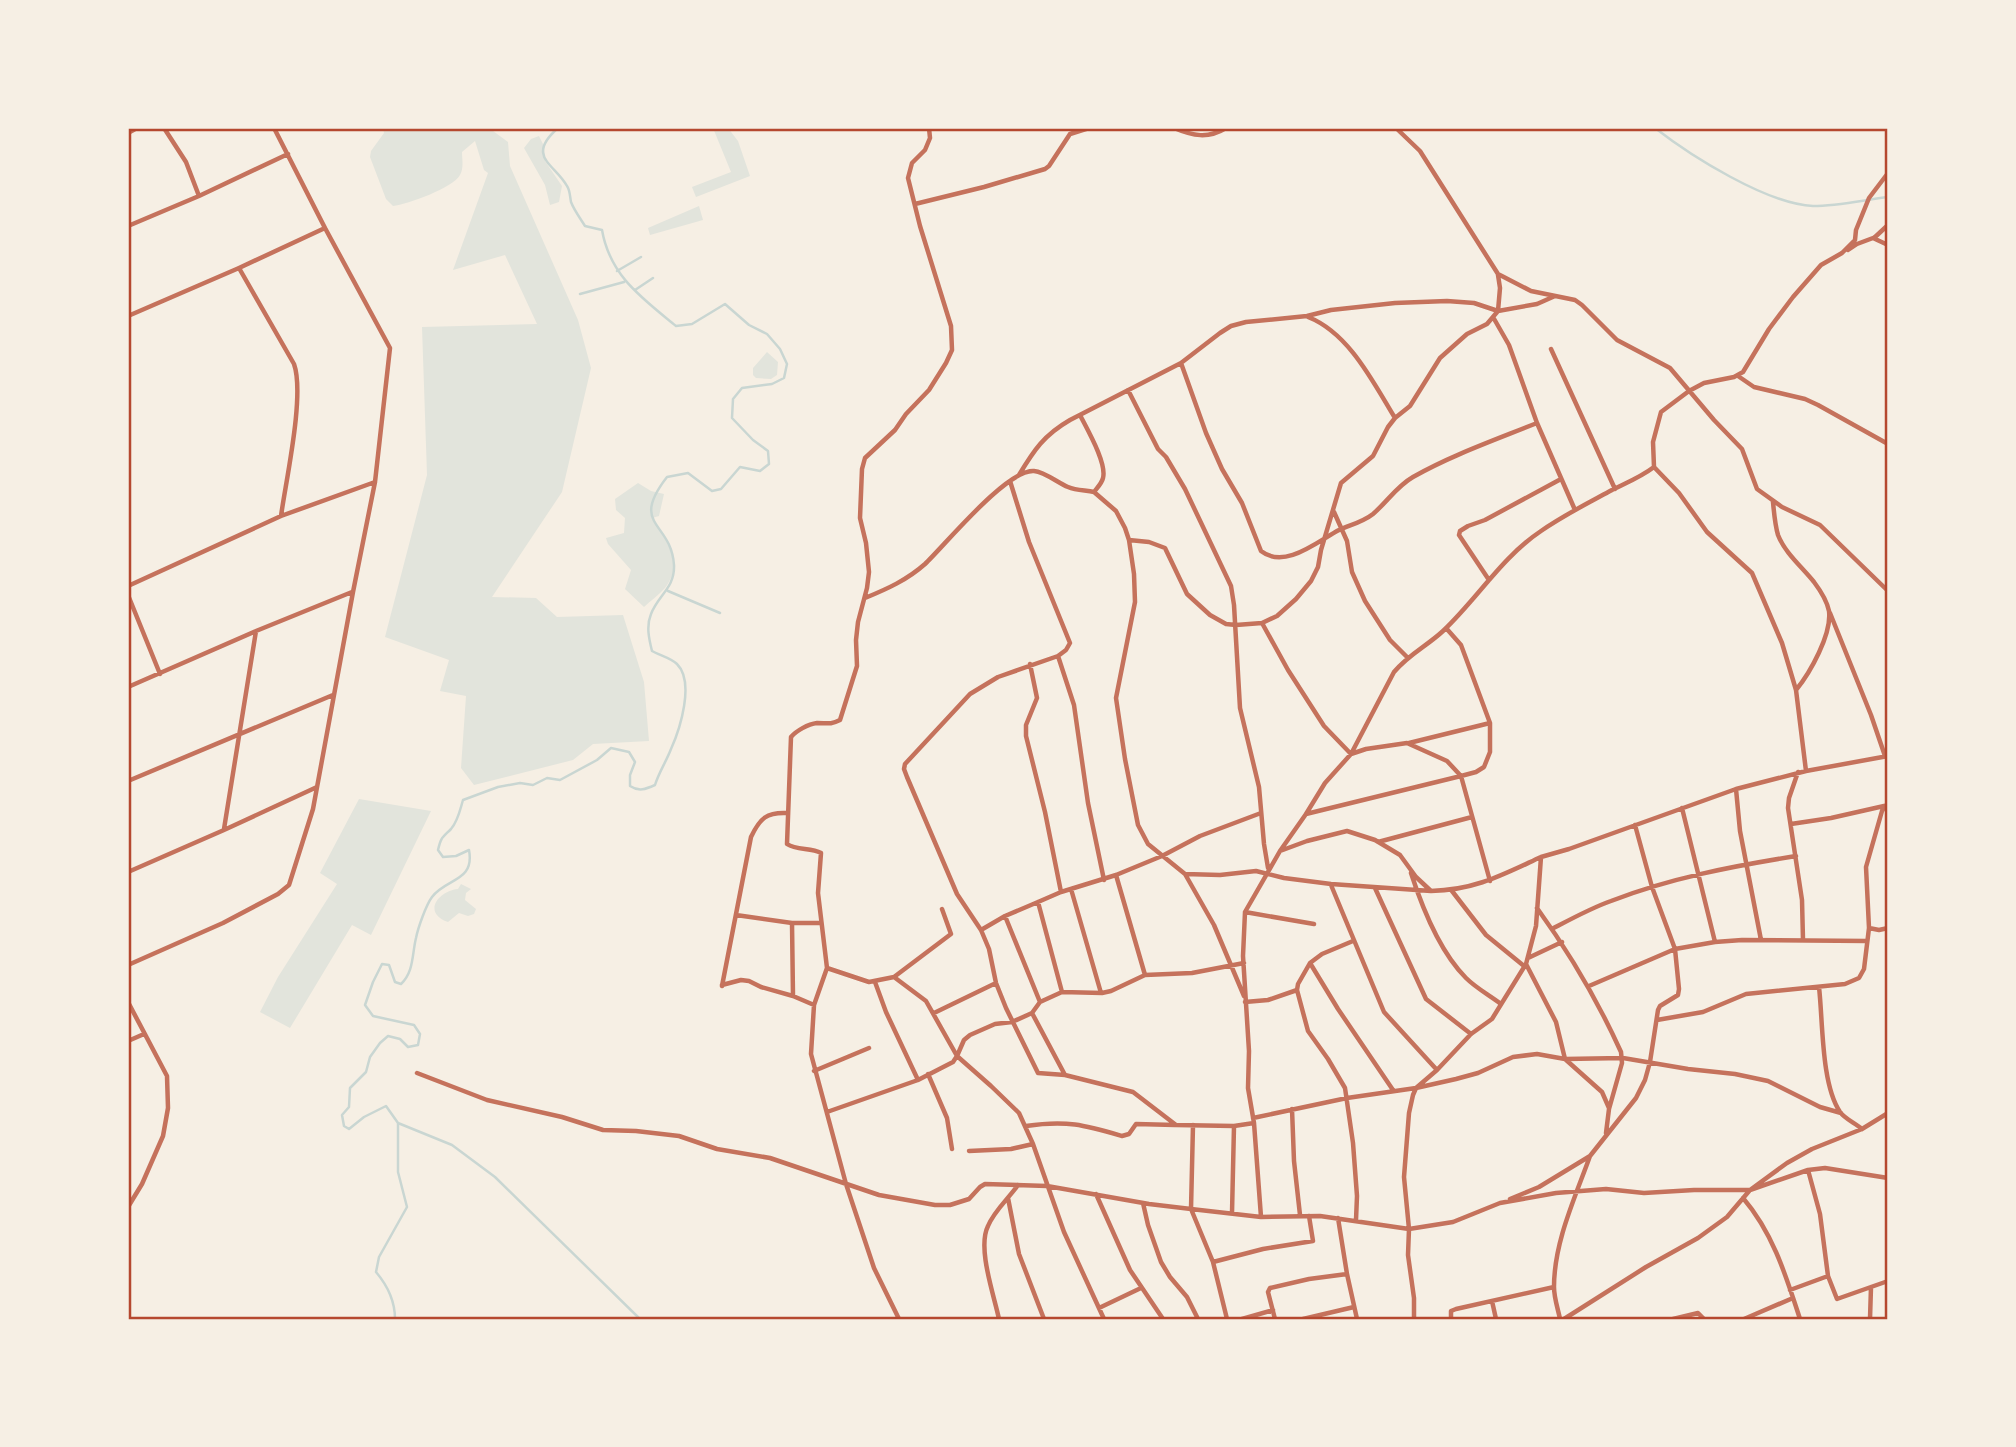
<svg xmlns="http://www.w3.org/2000/svg" width="2016" height="1447" viewBox="0 0 2016 1447" font-family="Raleway,sans-serif">
  <rect width="100%" height="100%" fill="#f6efe4"/>
  <path fill="#e2e4dc" d="M383,128h106l19,14 2,24 68,154 13,48 -29,124 -70,105 44,1 21,19 66,-2 21,67 5,59 -56,3 -20,16 -99,25 -13,-17 5,-72 -26,-5 9,-31 -64,-23 42,-162 -5,-148 115,-3 -32,-69 -52,15 35,-97 -4,-3 -9,-29 -13,11c0,7 2,16 -2,23 -7,13 -52,29 -67,31l-7,-7 -16,-42 1,-6 13,-18z
    M713,128h15l10,13 12,35 -54,21 -4,-10 39,-15z
    M539,136l5,10 1,15 17,25 -3,16 -9,3 -5,-20 -21,-37 7,-9z
    M699,206l4,14 -53,15 -2,-7z
    M767,352l11,10 -1,13 -6,4 -15,-1 -3,-3v-7z
    M638,483l13,8 13,3 -5,22 -7,2c14,23 33,44 13,70 -6,7 -15,13 -21,19l-19,-18 6,-19 -23,-26 -2,-6 18,-5 1,-15 -9,-8 -1,-11z
    M359,799l72,12 -60,124 -19,-10 -62,103 -30,-16 18,-35 59,-93 -17,-11z
    M461,884l10,5 -5,4 -1,7 11,9 -2,5 -6,2 -9,-3 -11,9c-26,-9 -10,-31 10,-33z"/>
  <g fill="none" stroke-linecap="round" stroke-linejoin="round">
    <path stroke="#c9d6d2" stroke-width="2.5" d="M1655,128c36,28 112,76 158,78 24,0 51,-6 75,-9
      M617,271l24,-14
      M635,290l18,-12
      M580,294l44,-12
      M668,591l52,22
      M398,1123l54,22 43,32 145,142
      M395,1319c0,-17 -8,-34 -19,-47l3,-15 28,-50 -9,-35v-49l-12,-17 -22,11 -15,12 -5,-3 -2,-11 7,-8 1,-19 16,-16 4,-15 10,-14 8,-7 12,3 8,8 10,-2 2,-11 -6,-9 -41,-9 -8,-11 8,-23 9,-18 7,1 6,17 6,2c13,-12 11,-30 15,-46 2,-10 10,-33 16,-41 14,-19 43,-15 37,-47l-13,6 -13,1 -5,-7c3,-13 4,-12 13,-21 7,-8 9,-19 12,-29l35,-13 22,-4 13,2 14,-7 13,2 37,-20 14,-12 18,4 6,10 -5,13v11c9,6 16,3 25,-1 4,-13 11,-23 16,-36 9,-20 24,-67 6,-85 -6,-6 -18,-9 -25,-13 -3,-12 -6,-25 -1,-37 7,-19 24,-26 23,-49 -3,-44 -45,-39 -7,-88l21,-4 24,18 9,-2 19,-22 20,4 9,-7 -1,-13 -15,-11 -21,-22 1,-19 9,-11 30,-4 12,-6 3,-14 -7,-15 -13,-15 -18,-9 -24,-21 -33,20 -16,2c-34,-28 -66,-50 -74,-96l-17,-4c-5,-8 -11,-16 -14,-24 -1,-5 -1,-12 -4,-16 -12,-22 -42,-29 -9,-58"/>
    <path stroke="#c5725c" stroke-width="4.5" d="M164,128l22,34 13,34
      M1174,128c19,8 34,11 52,0
      M1396,128l24,23 78,123 33,17 44,9 7,5 35,35 53,28 44,52 28,29 15,40 25,18 38,18 68,66
      M128,133l9,-5
      M915,204l69,-17 61,-18 4,-3 21,-32 19,-6
      M128,226l71,-30 89,-42
      M1874,238l14,-13
      M1848,250l9,-6 16,-6 15,7
      M239,268l55,96c11,31 -8,116 -13,152
      M128,316l111,-48 86,-40
      M1308,317c41,16 65,65 87,101
      M1493,317l16,28 28,78 38,87
      M1551,349l64,140
      M1181,363l25,70 16,36 20,34 19,48c24,19 57,-10 78,-21 11,-5 24,-8 34,-16 14,-12 24,-28 40,-37 39,-22 82,-37 124,-54
      M1738,376l16,11 51,12 13,6 70,39
      M1128,390l30,59 8,8 19,32 46,97 3,19 6,103 19,79 5,57 4,24
      M1654,467l25,26 28,39 45,41 30,70 14,47 10,81
      M1019,475c15,-25 25,-40 51,-55l111,-57 39,-30 11,-7 15,-4 61,-6 24,-6 64,-7 52,-2 27,2 24,8 2,-23 -2,-13
      M1010,481l19,61 41,101 -4,7 -8,6 -60,21 -28,17 -65,70 -1,5 3,8 50,117 24,36 8,19 7,34 10,25 32,65 27,2 68,17 43,33 58,1 20,-3
      M1094,492l22,19 9,17 4,12 5,34 1,28 -19,96 9,61 13,66 10,19 37,30
      M1773,502c1,11 2,23 5,33 7,18 24,32 36,47 6,8 13,19 15,29 3,23 -19,62 -33,79
      M1334,512l13,29 5,31 13,29 25,39 17,17
      M1129,540l20,2 16,6 22,46 23,21 16,9 10,1 26,-2 15,-7 19,-17 15,-18 7,-14 3,-17 20,-67 32,-27 15,-29 7,-9 15,-12 30,-48 27,-24 20,-10 11,-13 39,-7 18,-8
      M1489,580l-30,-45 1,-4 8,-5 17,-6 76,-41
      M128,586l153,-70 94,-34
      M128,595l32,79
      M865,598c22,-9 42,-18 60,-34 20,-19 82,-95 109,-93 11,1 24,12 34,16 9,4 18,3 26,5 3,-4 8,-9 9,-14 4,-15 -16,-49 -23,-63
      M1830,613l41,102 14,41
      M1262,623l26,47 36,56 27,28 15,-5 41,-6 40,18 14,15 29,105
      M1058,656l16,49 14,98 16,77
      M1030,664l7,34 -11,27v11l19,76 16,80
      M128,687l128,-56 96,-39
      M1409,743l81,-20
      M1798,772l-9,26 -1,10 14,92 1,40
      M128,781l205,-86
      M1736,789l4,42 21,109
      M1306,814l155,-38 15,-4 8,-5 6,-15v-29l-29,-78 -15,-17
      M1791,824l40,-6 53,-12
      M224,829l32,-198
      M1378,842l94,-25
      M1280,851l27,-10 40,-10 28,9 25,15 16,22 15,14c44,-1 71,-16 110,-34
      M128,872l96,-42 93,-43
      M1411,873c11,34 29,79 55,105 10,10 23,17 35,26
      M1116,875l29,100
      M1331,885l53,127 53,58
      M1375,888l51,111 45,35
      M1071,889l30,104
      M1452,891l34,44 38,31
      M1038,902l24,90
      M1537,908c34,47 60,91 84,144l1,11 -13,46 -3,24
      M1245,912l69,12
      M736,915l56,8h29
      M1005,916l35,86 -8,11 33,62
      M792,923l1,73
      M1869,928l-3,-61 16,-56 3,-5 3,-2
      M1552,929c19,-10 39,-21 59,-28 59,-23 123,-35 185,-45
      M981,930l24,-14 33,-14 23,-10 55,-17 46,-19 38,-20 61,-23
      M1353,941l-31,13 -12,9 28,46 55,81
      M1715,942l27,-2 125,1
      M1528,958l34,-16
      M1310,963l-12,21 -1,6 11,41 20,28 17,29 8,55 4,53 -1,24
      M1526,964l30,58 9,37 37,33 7,16
      M128,965l95,-42 55,-29 11,-9 24,-76 40,-217 22,-110 15,-134 -65,-120 -51,-100
      M827,968l42,14 25,-5 32,24 31,55 34,30 28,27 14,31 31,88 40,87
      M894,977l57,-43 -9,-25
      M875,982l11,30 32,68
      M722,985l19,-5 8,1 12,6 32,9 21,9
      M722,986l29,-149c9,-19 16,-25 36,-24
      M1589,986l86,-37 40,-7 -33,-134
      M1819,987c4,34 2,97 21,125 5,7 15,11 22,17
      M1244,996l-30,-71 -29,-51 35,1 36,-4 28,7 47,6 100,7
      M128,1002l39,74 1,32 -5,28 -21,48 -14,23
      M1040,1002l22,-10 40,1 9,-2 34,-16 47,-2 52,-10
      M1245,1002l23,-2 29,-10
      M934,1013l62,-30
      M1657,1020l46,-8 43,-18 99,-10 14,-6 5,-9 5,-41 10,2 9,-2
      M128,1041l16,-7
      M814,1071l55,-23
      M417,1073l70,27 75,17 41,13 33,1 43,5 38,13 53,9 109,37 56,10h15l19,-6 11,-12 5,-3 62,2 102,18 42,5 70,8 59,-1 89,13 44,-7 47,-19 56,-10 50,-4 38,4 50,-3h56l58,-20 17,-2 63,10
      M928,1074l19,44 5,31
      M1292,1109l2,52 6,54
      M827,1112l91,-32 35,-18 4,-6 7,-16 6,-5 25,-11 17,-2 20,-9
      M1253,1118l94,-20 69,-10 40,-9 22,-6 35,-16 24,-3 28,5 58,-1 65,11 47,5 33,7 52,26 21,6
      M1193,1125l-2,84 22,53 14,57
      M1026,1126c41,-6 58,-1 96,10l7,-2 7,-10 39,1
      M969,1151l42,-2 22,-5
      M1808,1170l12,44 8,62 9,23 51,-18
      M1096,1194l34,76 33,49
      M1008,1198l11,56 25,65
      M1743,1198c30,35 43,78 57,121
      M1510,1199l29,-12 51,-31 46,-58 9,-18 5,-18 8,-52 2,-4 18,-11 1,-6 -4,-40 -23,-62 -17,-62
      M1143,1203l5,22 13,37 9,15 17,20 11,22
      M1232,1213l2,-87
      M1261,1217l-7,-94 -6,-35 1,-37 -6,-95 2,-44 35,-61 26,-37 19,-31 26,-29 43,-82c15,-18 33,-26 49,-41 34,-32 59,-74 98,-100 23,-16 47,-28 71,-41 14,-7 29,-13 42,-23l-1,-25 8,-30 28,-21 15,-8 30,-6 9,-5 26,-43 24,-32 28,-32 21,-12 13,-13 1,-10 13,-32 19,-25
      M1213,1262l50,-13 50,-8 -4,-25
      M1347,1274l10,45
      M1790,1290l38,-14
      M1492,1301l4,18
      M1099,1308l42,-20
      M899,1319l-25,-51 -28,-84 -35,-130 3,-49 13,-37 -9,-75 3,-40c-10,-6 -24,-2 -34,-9l4,-107c5,-6 17,-13 26,-14 10,0 13,2 23,-3l17,-54 -1,-26 2,-18 9,-34 2,-16 -3,-29 -6,-25 2,-49 3,-11 30,-28 11,-16 23,-24 17,-27 6,-13 -1,-24 -31,-100 -12,-48 4,-15 13,-13 5,-12 -1,-10
      M999,1319c-5,-24 -22,-71 -11,-93 6,-15 21,-28 30,-41
      M1242,1319l31,-9
      M1275,1319l-7,-27 2,-4 39,-9 38,-5 -9,-56
      M1303,1319l51,-12
      M1414,1319v-21l-6,-43 1,-26 -5,-52 5,-64 4,-18 3,-7 21,-18 34,-36 21,-15 34,-55 10,-38 5,-69 28,-8 167,-60 70,-18 82,-15
      M1451,1319v-8l5,-2 98,-22
      M1560,1319c-2,-10 -6,-21 -6,-32 0,-45 21,-89 36,-131
      M1564,1319l82,-52 52,-29 29,-21 23,-27 37,-27 25,-14 50,-20 26,-16
      M1673,1319l25,-6 6,6
      M1744,1319l49,-21
      M1870,1319l1,-32"/>
  </g>
  <rect width="2016" height="1447" fill="none" stroke="#f6efe4" stroke-width="259"/>
  <rect x="130" y="130" width="1756" height="1188" fill="none" stroke="#b5482f" stroke-width="2.5"/>
</svg>
